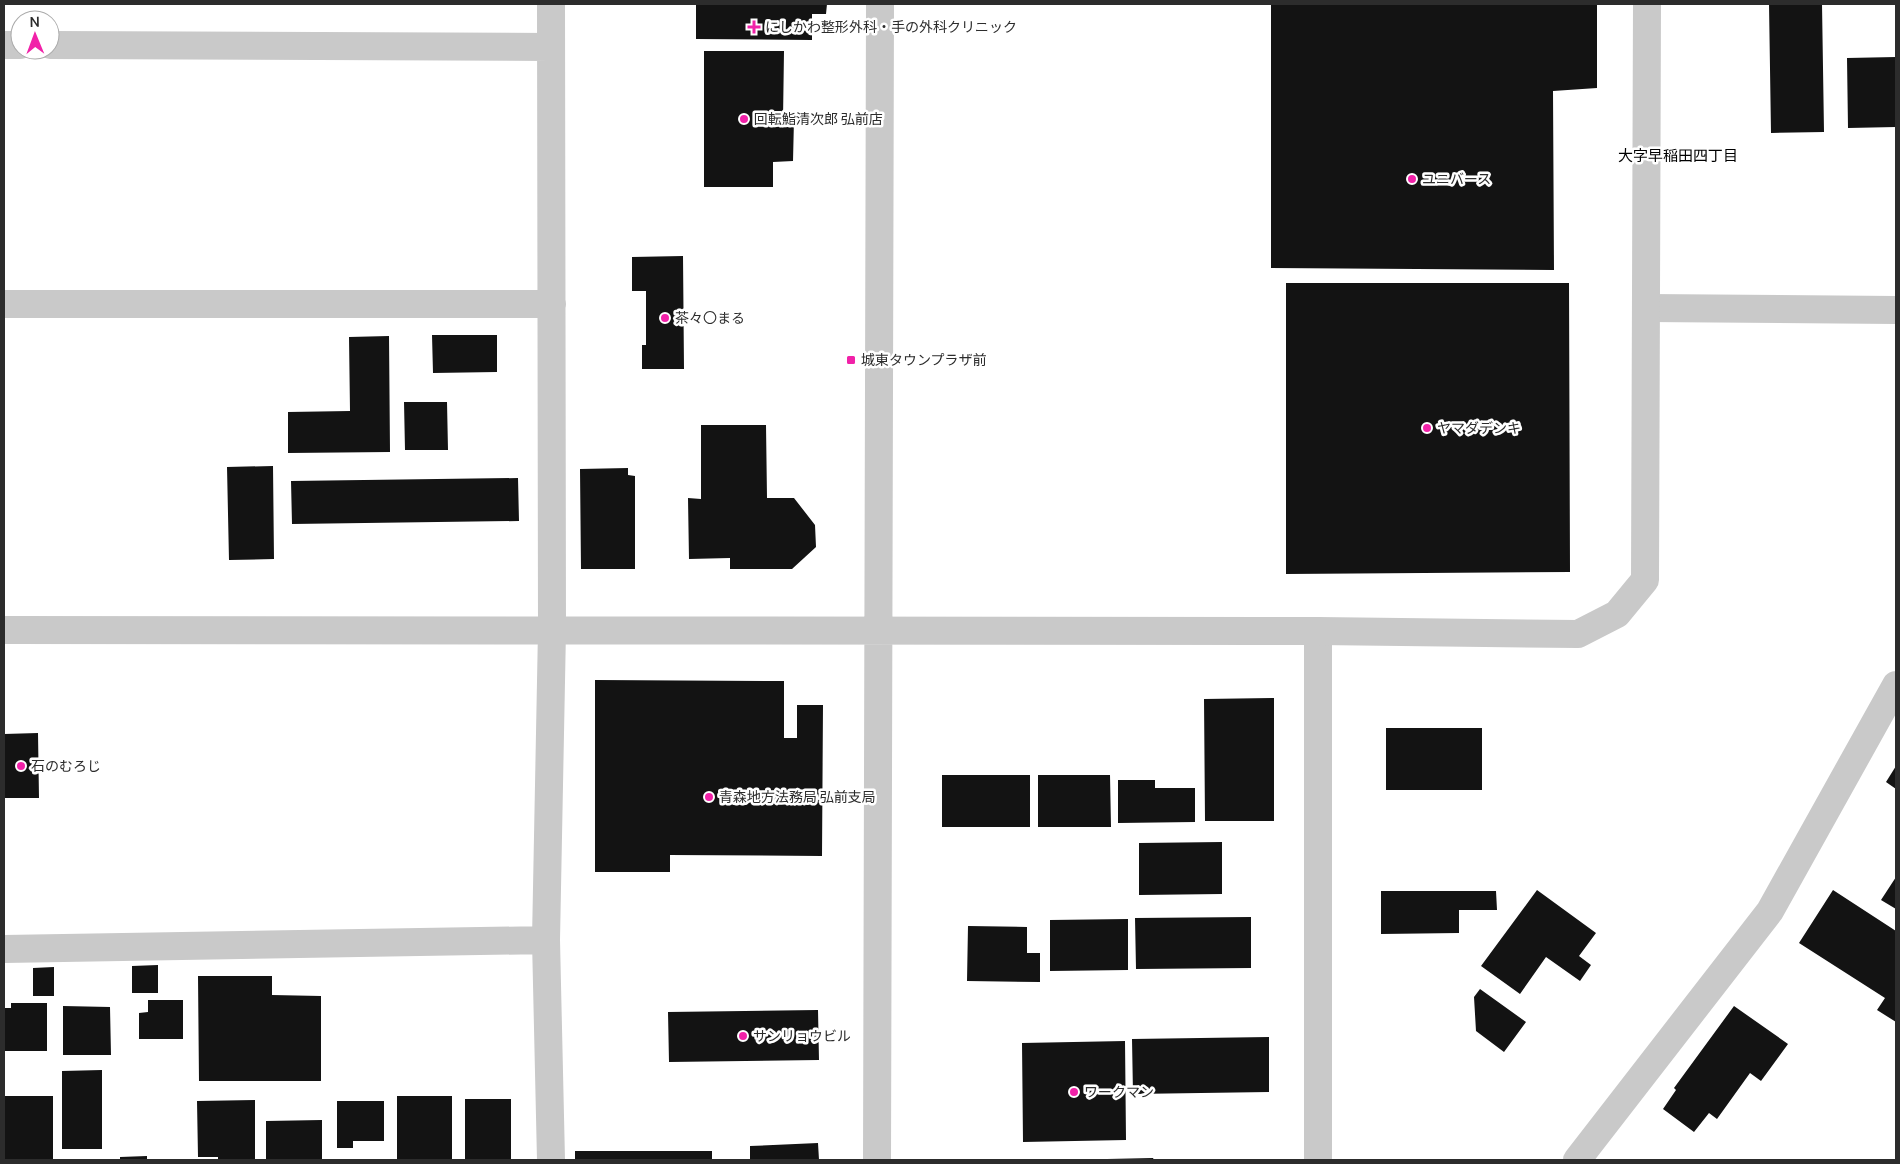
<svg xmlns="http://www.w3.org/2000/svg" width="1900" height="1164" viewBox="0 0 1900 1164" font-family="Manrope,'Noto Sans JP',sans-serif">
  <rect width="100%" height="100%" fill="#fff"/>
  <path fill="#131313" d="M696,4h131l-1,10h-14v26l-116,-1z
    M1271,4h326v84l-44,3 1,179 -283,-2z
    M1769,4h53l2,128 -53,1z
    M704,51h80l-1,68h11l-1,42 -20,1v25h-69z
    M1896,57v70l-48,1 -1,-70z
    M683,256l1,113h-42v-24h4v-54h-14v-34z
    M1286,283h283l1,289 -284,2z
    M432,335h65v37l-64,1z
    M389,336l1,116 -102,1v-41l62,-1 -1,-74z
    M404,402h43l1,48h-43z
    M701,425h65l1,73h27l21,27 1,22 -24,22h-62v-11l-41,1 -1,-61 13,1z
    M273,466l1,93 -45,1 -2,-93z
    M628,468v7l7,1v93h-54l-1,-100z
    M518,478l1,43 -227,3 -1,-43z
    M595,680l189,1v57h13v-33h26l-1,151 -152,-1v17h-75z
    M1274,698v123h-69l-1,-122z
    M1386,728h96v62h-96z
    M38,733l1,65h-35v-64z
    M1896,766v23l-10,-7z
    M942,775h88v52h-88z
    M1038,775h72l1,52h-73z
    M1118,780h37v8h40v34l-77,1z
    M1222,842v52l-83,1v-52z
    M1896,877v32l-15,-9z
    M1537,890l59,43 -17,23 12,9 -11,16 -34,-24 -26,37 -39,-28z
    M1833,890l63,41v91l-19,-12 8,-12 -86,-55z
    M1381,891h115l1,19h-38v23l-78,1z
    M1251,917v51l-115,1 -1,-51z
    M1128,919v51l-78,1v-51z
    M968,926l59,1v26h13v29l-73,-1z
    M158,965v28h-26v-27z
    M54,967v29h-21v-28z
    M198,976h74v19l49,1v85h-122z
    M1480,989l46,33 -22,30 -28,-21 -2,-34z
    M148,1000h35v39h-44v-26l9,-1z
    M11,1003h36v48h-43v-43h7z
    M63,1006l47,1 1,48h-48z
    M1734,1006l54,38 -27,37 -11,-8 -33,46 -8,-6 -15,19 -31,-23 13,-19 -2,-2z
    M818,1010l1,50 -150,2 -1,-50z
    M1269,1037v55l-136,2 -1,-55z
    M1125,1041l1,99 -103,2 -1,-99z
    M102,1070v79h-40v-78z
    M4,1096h49v64h-49z
    M397,1096h55v64h-55z
    M465,1099h46v61h-46z
    M255,1100v60h-37v-3h-20l-1,-56z
    M337,1101h47v40h-31v7h-16z
    M322,1120v40h-56v-39z
    M818,1143l1,17h-69v-14z
    M575,1151h137v9h-137z
    M147,1156v4h-27v-3z
    M1153,1158l1,2h-47v-1z"/>
  <g fill="none" stroke-linecap="round" stroke-linejoin="round">
    <path stroke="#c9c9c9" stroke-width="28" d="M4,45h16
      M50,45l501,2
      M4,304h548
      M1647,308l249,2
      M1318,631v529
      M4,949l542,-9
      M551,1160l-5,-220 6,-310 -1,-626
      M1577,1160l193,-249 126,-226"/>
    <path stroke="#c9c9c9" stroke-width="28" d="M4,630l1314,1 260,3 39,-20 28,-34 2,-576
      M877,1160l3,-1156"/>
  </g>
  <g fill="#f121a8" stroke="#fff" stroke-width="2">
    <path d="M751.5 19.5h5v5h5v5h-5v5h-5v-5h-5v-5h5z"/>
    <circle cx="744" cy="119" r="5"/>
    <circle cx="1412" cy="179" r="5"/>
    <circle cx="665" cy="318" r="5"/>
    <rect x="846" y="355" width="10" height="10" rx="2.5"/>
    <circle cx="1427" cy="428" r="5"/>
    <circle cx="21" cy="766" r="5"/>
    <circle cx="709" cy="797" r="5"/>
    <circle cx="743" cy="1036" r="5"/>
    <circle cx="1074" cy="1092" r="5"/>
  </g>
  <g text-anchor="middle" stroke-width="5" stroke-linejoin="round" paint-order="stroke">
    <g font-size="14" fill="#2c2c2c" stroke="#fff" text-anchor="start">
      <text x="765" y="32">にしかわ整形外科・手の外科クリニック</text>
      <text x="754" y="124">回転鮨清次郎 弘前店</text>
      <text x="1422" y="184">ユニバース</text>
      <text x="675" y="323">茶々〇まる</text>
      <text x="861" y="365">城東タウンプラザ前</text>
      <text x="1437" y="433">ヤマダデンキ</text>
      <text x="31" y="771">石のむろじ</text>
      <text x="719" y="802">青森地方法務局 弘前支局</text>
      <text x="753" y="1041">サンリョウビル</text>
      <text x="1084" y="1097">ワークマン</text>
    </g>
    <g font-size="15" fill="#000" stroke="#fff">
      <text x="1678" y="161">大字早稲田四丁目</text>
    </g>
  </g>
  <rect width="1900" height="1164" fill="none" stroke="#2c2c2c" stroke-width="10"/>
  <g transform="translate(35 35) rotate(359)"><circle r="24" fill="#ffffff" stroke="#ababab"/>
  <path d="M0-4L9 19L0 12L-9 19Z" fill="#f121a8"/>
  <text y="-8" font-size="14" font-weight="bold" text-anchor="middle" fill="#2c2c2c">N</text>
  </g>
</svg>
